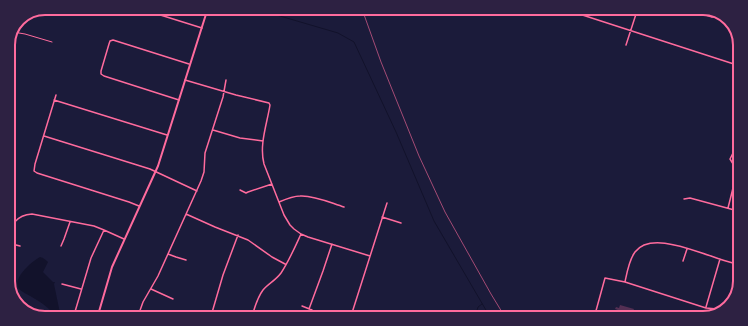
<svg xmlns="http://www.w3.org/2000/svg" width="748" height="326" viewBox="0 0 748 326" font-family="'Public Sans',sans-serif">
  <rect width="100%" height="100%" fill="#1b1b3a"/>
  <path fill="#12122b" d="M40,257l3,1 4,3 1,1 -5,10 10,10h2l-1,2 6,29v2h-6c-8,-12 -22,-17 -34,-25 -10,-10 11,-28 20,-33z"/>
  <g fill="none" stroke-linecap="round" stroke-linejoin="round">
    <path stroke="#12122b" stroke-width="1" d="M256,9l82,24 16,9 42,90 38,89 56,96
      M475,317l3,-10 4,-3"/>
  </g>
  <path fill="#542f53" d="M620,305l14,4 -3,7h-1v2h-6l1,-4 -7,-2v-2l-3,-1 1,-2 3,1z"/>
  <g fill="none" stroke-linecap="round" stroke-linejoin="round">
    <path stroke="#ff6b9d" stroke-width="1" d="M13,32l12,2 27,8"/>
    <path stroke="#ff6b9d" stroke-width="1.5" d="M138,8l64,20
      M567,10l173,56
      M693,11l19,6 12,-1
      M626,45l11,-34
      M733,64c4,-12 4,-20 3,-33
      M185,80l51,15 33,8 1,2c-3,19 -11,40 -6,59l20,51 6,10 4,4 7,5 7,3 62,19
      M56,95l-21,69 -1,7 3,2 92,29 10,4
      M54,100l113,35
      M179,100l-75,-24 -3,-2v-3l8,-27 1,-3 3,-1 76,24
      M213,130l27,8 23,3
      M44,136l106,33 47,22
      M739,168l-4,-1 -5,-8 3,-6 6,-5
      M240,190l6,3 2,-1 24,-8
      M684,199l6,-1 48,13
      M279,202c7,-3 14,-6 21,-6 14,-1 31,7 44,11
      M728,208l6,-24
      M186,214l29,13 33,13 24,17 13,7
      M382,217l19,6
      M8,239c3,-14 8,-24 24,-25l62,12 10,4 20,9
      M8,243l12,3
      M61,246l3,-7 6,-17
      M168,254l8,3 10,3
      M683,261l4,-12
      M625,282c2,-10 4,-22 10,-30 15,-20 56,-2 76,4 8,3 17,6 26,8
      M62,284l19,5
      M151,289l22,10
      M302,306l10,4
      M706,307l14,-48
      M309,309l14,-38 9,-27
      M74,315l17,-57 13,-28
      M138,316l5,-14 15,-26 43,-95 3,-9 1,-19 18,-56 3,-17
      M211,316l12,-41 15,-40
      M252,316c3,-9 5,-18 11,-26 5,-6 13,-10 18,-17 8,-12 14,-26 20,-39
      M351,316l36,-113
      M594,318l11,-40 20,4 81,26 11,1"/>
    <path stroke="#ff6b9d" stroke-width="2" d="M98,315l14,-48 46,-101 49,-155"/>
    <path stroke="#a44b75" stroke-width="1" d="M362,9l19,53 38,94 26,56 46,82 14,23"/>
  </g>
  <path d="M0 0H748V326H0ZM45 15H703A30 30 0 0 1 733 45V281A30 30 0 0 1 703 311H45A30 30 0 0 1 15 281V45A30 30 0 0 1 45 15Z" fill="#2d2142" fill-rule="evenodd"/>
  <path fill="none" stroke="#ff6b9d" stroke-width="2" d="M45 15H703A30 30 0 0 1 733 45V281A30 30 0 0 1 703 311H45A30 30 0 0 1 15 281V45A30 30 0 0 1 45 15Z"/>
</svg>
